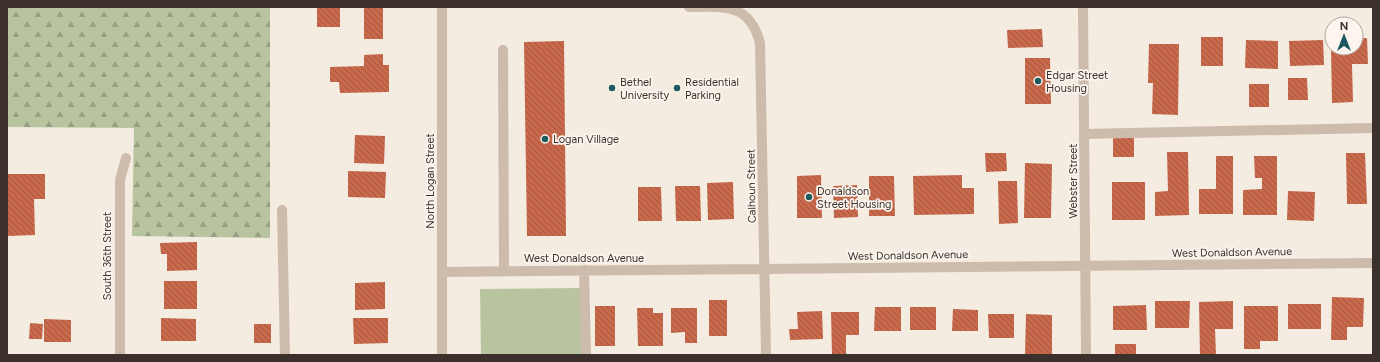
<svg xmlns="http://www.w3.org/2000/svg" width="1380" height="362" viewBox="0 0 1380 362" font-family="Figtree,sans-serif">
  <defs>
    <pattern id="forest-firs" width="22" height="20" patternUnits="userSpaceOnUse"><rect width="22" height="20" fill="#b8c4a0"/><path d="M5 1l3.5 6h-7zM16 11l3.5 6h-7z" fill="#97a083"/></pattern>
    <pattern id="building-back-hatch" width="6" height="6" patternUnits="userSpaceOnUse"><rect width="6" height="6" fill="#c8694b"/><path d="M-1 5l2 2M0 0l6 6M5-1l2 2" fill="none" stroke="#a4573f"/></pattern>
  </defs>
  <rect width="100%" height="100%" fill="#f4ebe1"/>
  <path fill="#b8c4a0" d="M581,288v67h-100l-1,-66z"/>
  <path fill="url(#forest-firs)" d="M7,7h263v231l-138,-2 2,-108 -127,-1z"/>
  <path fill="url(#building-back-hatch)" d="M317,7h23v20h-23z
    M364,7h19v32h-19z
    M1042,29l1,18 -35,1 -1,-18z
    M1201,37h22v29h-22z
    M1367,38l1,26h-16l1,38 -21,1 -1,-55h25v-9z
    M1246,40l32,1v28l-33,-1z
    M1323,40l1,25 -34,1 -1,-25z
    M564,41l2,195h-39l-3,-194z
    M1149,44h30l-1,71 -26,-1 1,-31h-5z
    M383,54v11h6v27l-49,1 -1,-11h-9v-15l34,-1v-11z
    M1025,58h25l1,46h-26z
    M1288,78h19l1,22h-20z
    M1249,84h20v23h-20z
    M355,135l30,1 -1,28 -30,-1z
    M1113,137h21v20h-21z
    M1167,152h21l1,63 -34,1v-24l13,-1z
    M985,153h21l1,18 -21,1z
    M1346,153h19l2,51h-20z
    M1216,156h17v58h-34v-25h17z
    M1254,156h23v59h-34v-25l19,-1v-11h-7z
    M1025,163l27,1 -1,54h-27z
    M348,171l38,1 -1,26 -37,-1z
    M7,174h38v25h-11l1,36 -27,1z
    M821,175l1,43h-25v-42z
    M962,175v13h12v26l-60,1 -1,-39z
    M869,176h25l1,40h-26z
    M998,181h19l1,42 -19,1z
    M733,182l1,37 -26,1 -1,-37z
    M1112,182h33v38h-33z
    M857,185l1,32 -24,1 -1,-32z
    M675,186h25l1,35h-25z
    M638,187h23l1,34h-24z
    M1288,191l27,1 -1,29 -27,-1z
    M197,242v28l-30,1v-17h-6l-1,-11z
    M164,281h33v28h-33z
    M385,282v27l-30,1v-27z
    M1332,297l32,1 -1,29h-16v13h-16z
    M709,300h18v36h-18z
    M1155,301h35l-1,27h-34z
    M1233,301v28h-18l1,26h-16l-1,-53z
    M1288,304h33v25h-33z
    M1146,305l1,25h-34v-24z
    M595,306h20v40h-20z
    M1244,306h34v35h-18v8h-16z
    M875,307h26v24h-27z
    M910,307h26v23h-26z
    M637,308h16v5h10v33h-25z
    M671,308h26v35h-12v-11l-14,1z
    M953,309l25,1v21h-26z
    M822,311l1,28 -33,1 -1,-11h9l-1,-17z
    M831,312h28v23h-13v20h-14z
    M988,314h26v24h-25z
    M1026,314l26,1v40h-27z
    M161,318l35,1v22h-35z
    M353,318h35v25l-34,1z
    M44,319l27,1v22h-27z
    M30,323l13,1 -1,15h-13z
    M254,324h17v19h-17z
    M1115,344h21v11h-21z"/>
  <g fill="none" stroke-linecap="round" stroke-linejoin="round">
    <path stroke="#cdbbac" stroke-width="10" d="M442,7v348
      M689,7c35,0 60,-5 71,36l6,312
      M1083,7l3,348
      M503,50l1,221
      M1084,134l289,-6
      M282,210l3,145
      M584,270l2,85
      M442,272l931,-9
      M120,355v-175l6,-22"/>
  </g>
  <g fill="#1f5a5e" stroke="#fbf5ee" stroke-width="1.5">
    <circle cx="1038" cy="81" r="4"/>
    <circle cx="612" cy="88" r="4"/>
    <circle cx="677" cy="88" r="4"/>
    <circle cx="545" cy="139" r="4"/>
    <circle cx="809" cy="197" r="4"/>
  </g>
  <g text-anchor="middle" stroke-width="3.5" stroke-linejoin="round" paint-order="stroke">
    <g font-size="11" fill="#3b302b" stroke="#fbf5ee" text-anchor="start">
      <text x="1046" y="79">Edgar Street<tspan x="1046" dy="13">Housing</tspan></text>
      <text x="620" y="86">Bethel<tspan x="620" dy="13">University</tspan></text>
      <text x="685" y="86">Residential<tspan x="685" dy="13">Parking</tspan></text>
      <text x="553" y="143">Logan Village</text>
      <text x="817" y="195">Donaldson<tspan x="817" dy="13">Street Housing</tspan></text>
    </g>
    <g font-size="11" fill="#3b302b" stroke="#fbf5ee">
      <text transform="translate(430 181) rotate(-90)" y="4">North Logan Street</text>
      <text transform="translate(1073 181) rotate(-90)" y="4">Webster Street</text>
      <text transform="translate(751 186) rotate(-91)" y="4">Calhoun Street</text>
      <text transform="translate(1232 252) rotate(-1)" y="4">West Donaldson Avenue</text>
      <text transform="translate(908 255) rotate(-1)" y="4">West Donaldson Avenue</text>
      <text transform="translate(107 256) rotate(-90)" y="4">South 36th Street</text>
      <text x="584" y="262">West Donaldson Avenue</text>
    </g>
  </g>
  <rect width="1380" height="362" fill="none" stroke="#3b302b" stroke-width="16"/>
  <g transform="translate(1344 36)"><circle r="19" fill="#fbf5ee" stroke="#aea6a0"/>
  <path d="M0-3L7 15L0 10L-7 15Z" fill="#1f5a5e"/>
  <text y="-6" font-size="11" font-weight="bold" text-anchor="middle" fill="#3b302b">N</text>
  </g>
</svg>
